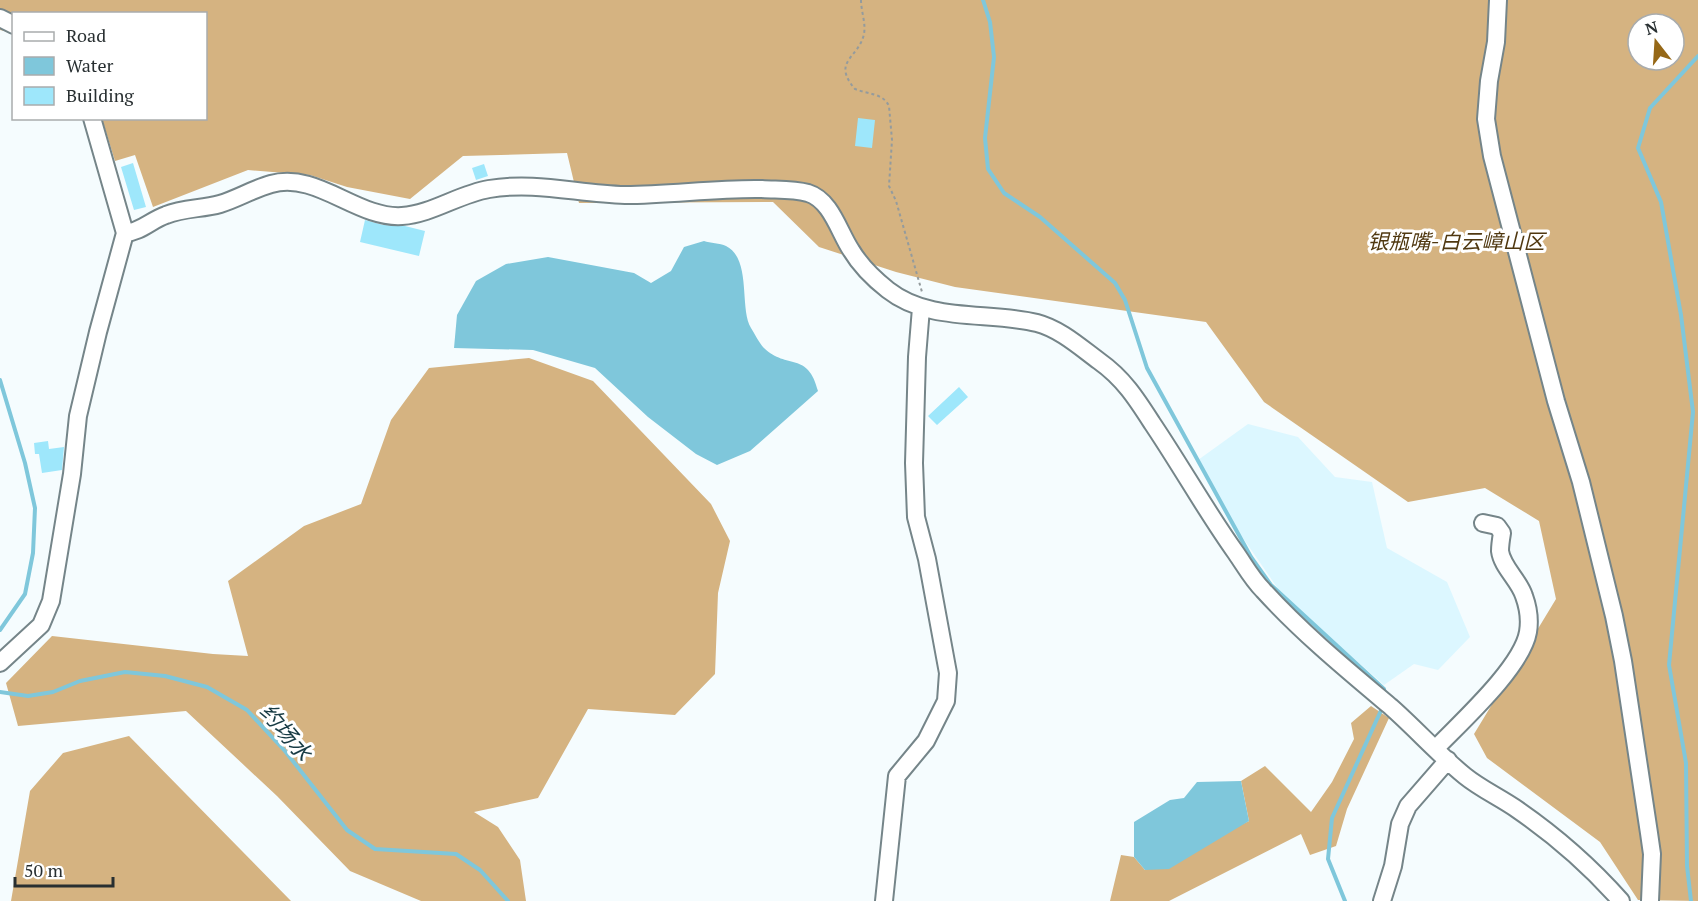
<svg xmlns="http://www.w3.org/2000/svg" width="1698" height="901" viewBox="0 0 1698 901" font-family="'PT Serif','Noto Sans SC',serif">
  <rect width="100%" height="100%" fill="#f5fcfe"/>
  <path fill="#dcf7ff" d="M1248,424l50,13 37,40 37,5 15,66 60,34 23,55 -32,33 -24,-6 -30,21 -101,-89 -56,-81 -29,-55z"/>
  <path fill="#d5b381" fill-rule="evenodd" d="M0,0h1698v901l-60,-1 -38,-58 -113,-84 -13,-24 82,-135 -17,-78 -54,-33 -77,14 -144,-100 -58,-80 -251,-35 -59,-15 -77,-25 -46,-45 -194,1 -12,-50 -104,3 -53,43 -63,-12 -37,-12 -62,-5 -95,37 -18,-52 -20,6 -13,-42 104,-1v-104h-192l-1,19 -13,-3zM1638,24h36v36h-36z
    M529,358l64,23 118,123 19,37 -12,52 -3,81 -40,41 -87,-6 -50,89 -64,14 24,15 22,33 6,41h-105l-71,-30 -73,-75 -91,-85 -168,15 -12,-43 46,-47 161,18 35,2 -20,-75 76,-55 57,-22 30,-84 38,-52z
    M1371,706l18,12 -42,91 -11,37 -26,9 -9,-21 -132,67h-59l11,-46 13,2 11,13 104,-49 -8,-40 24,-15 46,46 21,-30 22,-43 -3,-16z
    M129,736l162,165h-280l19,-110 33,-38z"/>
  <path fill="#7fc7db" d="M704,241c6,2 16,2 22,5 26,13 13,62 25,82 4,6 8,15 13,20 23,22 44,3 54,43l-68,60 -33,14 -21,-11 -48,-37 -53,-49 -62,-18 -79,-2 3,-33 19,-34 30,-17 42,-7 86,16 17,10 20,-12 13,-24z
    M1241,781l8,40 -80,48 -24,1 -11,-13v-35l36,-22 14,-2 13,-16z"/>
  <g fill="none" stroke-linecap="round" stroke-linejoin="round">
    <path stroke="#7fc7db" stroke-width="4" d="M983,0l7,22 4,35 -9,81 3,31 16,24 36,24 75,66 10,17 22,68 104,189 20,28 113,104 1,7
      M0,380l25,83 10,45 -2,45 -8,41 -25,36
      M0,692l28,4 25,-4 27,-11 45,-9 40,4 42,11 40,23 38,41 62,79 28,19 81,5 24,16 28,31
      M1345,901l-17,-42 4,-41 51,-112
      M1691,901l-4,-35 -1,-103 -17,-98 24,-253 -12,-97 -20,-113 -23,-54 12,-40 48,-52"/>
  </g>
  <path fill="#9ee7fb" d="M858,118l17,2 -3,28 -17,-2z
    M133,163l13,44 -12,3 -13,-43z
    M484,164l4,12 -12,4 -4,-12z
    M365,220l18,5 22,1 20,5 -6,25 -59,-14z
    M959,387l9,10 -31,28 -9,-9z
    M48,441l1,8 15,-2 -2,23 -20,3 -3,-19h-4l-1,-11z"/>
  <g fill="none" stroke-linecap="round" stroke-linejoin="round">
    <defs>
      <path id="minor" d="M1498,0l-2,42 -7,39 -3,38 6,37 64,245 25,81 33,134 9,45 26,172 3,21 -2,47
        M0,18l14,7
        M125,233c16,-1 26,-13 41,-18 17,-7 36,-6 54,-11 17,-5 33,-15 51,-20 46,-13 86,35 131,32 30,-2 57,-22 87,-27 47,-8 89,5 136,6 46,0 91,-7 137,-6 15,1 31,0 46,4 23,7 31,39 43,57 9,15 23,29 37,40 42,33 100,21 149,33 23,6 43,24 62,38 24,17 37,37 53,62 29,43 54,88 84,130 9,13 16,26 27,37 39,43 84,80 128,117 25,22 48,48 74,69 16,13 36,22 53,34 39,27 72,56 103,91
        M0,663l41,-38 10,-24 21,-127 6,-58 20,-84 27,-99 -33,-115
        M1436,748c25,-26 86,-81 92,-116 2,-12 0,-25 -4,-36 -5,-16 -22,-29 -24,-45 0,-6 1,-12 2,-18l-5,-7 -14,-3
        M884,901l13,-125 29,-35 20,-40 2,-28 -21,-114 -11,-42 -2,-54 3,-106 4,-49
        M1382,901l11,-35 7,-42 8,-18 40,-46"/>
    </defs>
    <use href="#minor" stroke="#758589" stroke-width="20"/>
    <path stroke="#949b9d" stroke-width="2" stroke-dasharray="3 3" stroke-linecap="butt" d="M861,0c0,11 5,23 3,34 -5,24 -33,27 -9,55 12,5 28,4 34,17l3,34 -3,46 7,15 26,91"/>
    <use href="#minor" stroke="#fff" stroke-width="16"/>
  </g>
  <g text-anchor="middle" stroke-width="6" stroke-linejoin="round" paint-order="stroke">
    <g font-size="21" font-style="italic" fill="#503810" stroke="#fff">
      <text x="1456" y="249">银瓶嘴-白云嶂山区</text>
    </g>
    <g font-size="22" font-style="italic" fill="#183b44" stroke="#fff">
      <text transform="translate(286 732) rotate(50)" y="8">约场水</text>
    </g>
  </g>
  <rect x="12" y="12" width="195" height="108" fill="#ffffff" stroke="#a9acad" stroke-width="1.5"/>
  <rect x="24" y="32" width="30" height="9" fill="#ffffff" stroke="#a9acad" stroke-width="1.5"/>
  <text x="66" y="42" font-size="18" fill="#282f31">Road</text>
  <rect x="24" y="57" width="30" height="18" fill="#7fc7db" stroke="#a9acad" stroke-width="1.5"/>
  <text x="66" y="72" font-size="18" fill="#282f31">Water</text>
  <rect x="24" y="87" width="30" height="18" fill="#9ee7fb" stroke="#a9acad" stroke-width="1.5"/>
  <text x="66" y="102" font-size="18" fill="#282f31">Building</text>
  <g transform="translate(1656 42) rotate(343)"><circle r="28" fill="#ffffff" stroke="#a9acad" stroke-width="1.5"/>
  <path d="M0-4.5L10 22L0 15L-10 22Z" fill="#966817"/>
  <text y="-9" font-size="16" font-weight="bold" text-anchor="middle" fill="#282f31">N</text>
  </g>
  <path d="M15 877v9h98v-9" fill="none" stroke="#282f31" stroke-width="3"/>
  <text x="24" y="877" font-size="18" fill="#282f31" stroke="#ffffff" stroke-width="4.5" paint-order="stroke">50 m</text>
</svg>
